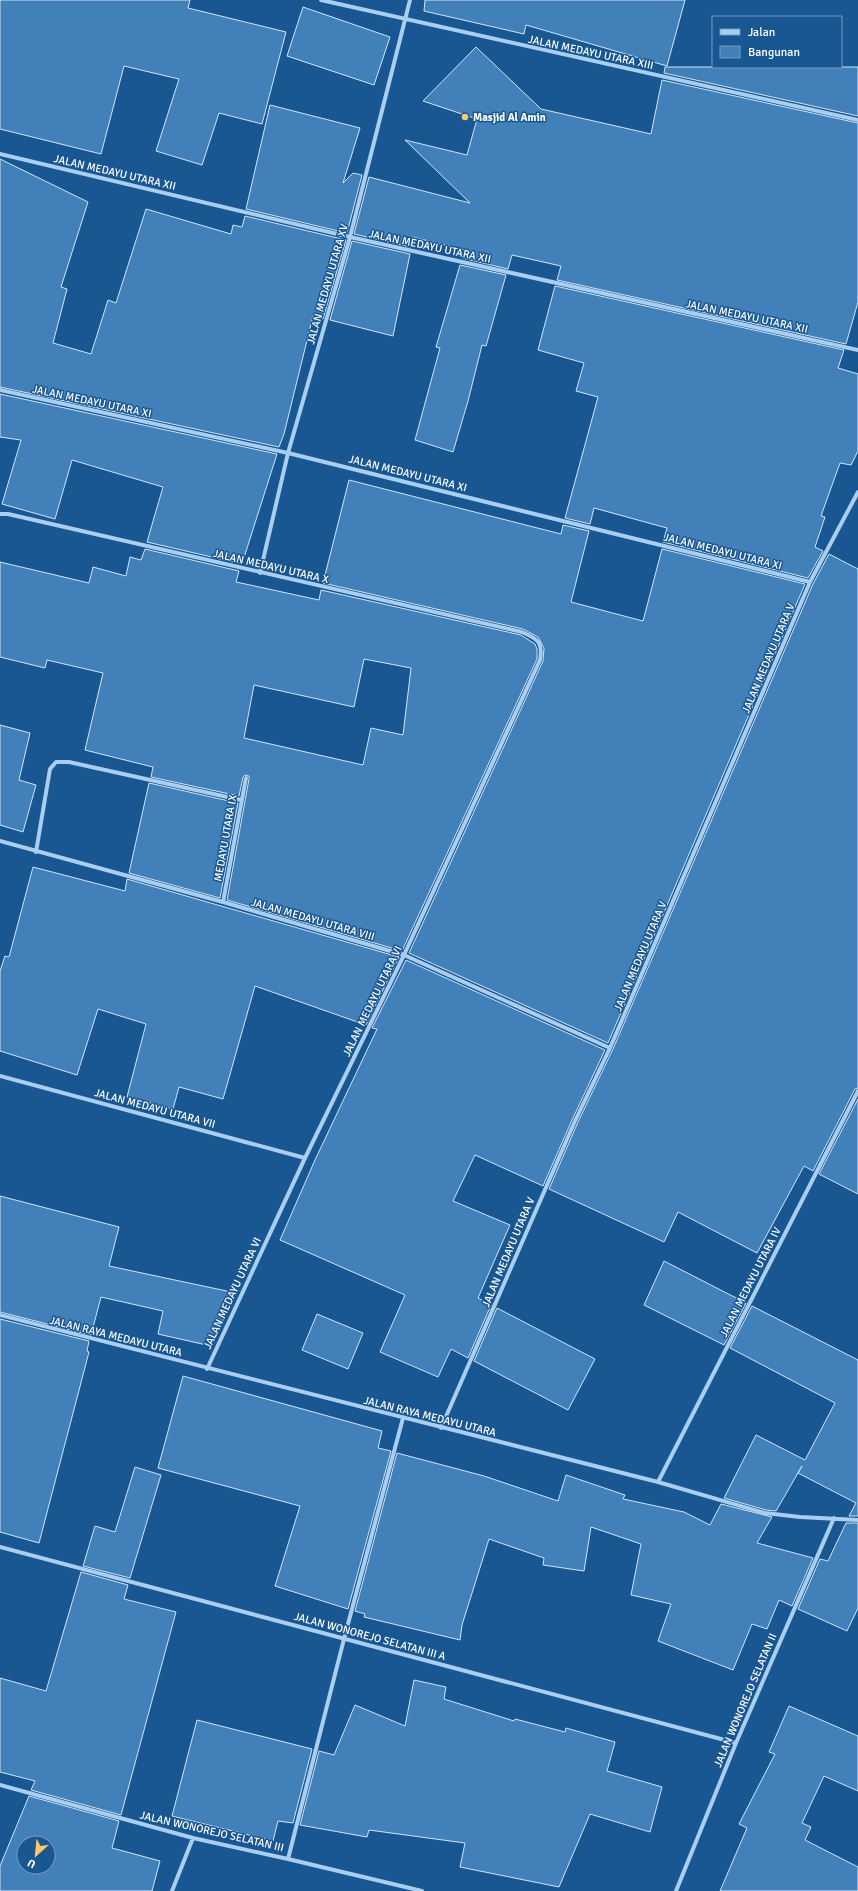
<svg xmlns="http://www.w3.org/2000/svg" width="858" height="1891" viewBox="0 0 858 1891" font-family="Signika,sans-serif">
  <rect width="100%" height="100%" fill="#195792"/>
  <path fill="#4280b9" stroke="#cfe6fb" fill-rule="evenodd" d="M0,0h190l-2,8 98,24 -24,92 -43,-11 -17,52 -46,-14 23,-72 -55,-13 -23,88 -101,-25z
    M425,0h260l-18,66 -141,-41 -2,9 -100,-23z
    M303,7l87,30 -16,48 -87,-29z
    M476,47l65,62 110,25 11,-54 196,43v179l-12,42 -289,-64 4,-14 -49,-11 -4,14 -46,-11 2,-8 -51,-13 -2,10 -57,-13 15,-57 101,26 -65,-63 62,15 10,-36 -54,-18z
    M665,67h193v49l-194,-43z
    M270,105l90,23 -17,55 10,-10 9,2 -15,58 -101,-24z
    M0,159l88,43 -27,85 6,2 -14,54 38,11 17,-54 8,3 30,-94 85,25 2,-9 9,2 3,-11 101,24 -23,79 -10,-3 -29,118 -5,13 -279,-60z
    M352,241l58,13 -17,82 -63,-16z
    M460,265l46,10 -20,71 -4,-1 -14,56 -15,51 -38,-12 25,-92 -4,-1z
    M555,286l289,64 -6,18 20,6v77l-7,14 -11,-2 -19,53 4,1 -10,30 8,4 -15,27 -145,-36 4,-14 -73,-20 -4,16 -25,-6 33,-121 -22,-6 8,-28 -46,-13z
    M0,394l277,60 -35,110 -95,-22 16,-55 -91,-27 -17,59 -53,-15 19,-64 -21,-3z
    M349,480l212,54 2,-9 26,6 -18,71 72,19 19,-72 143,35 -197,459 -199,-90 134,-292 1,-13 -6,-11 -15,-8 -200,-46z
    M145,549l94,22 -3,11 83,18 2,-10 200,45 14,9 2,5v10l-135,292 -175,-51 22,-121v-3l-4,-1 -2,2 -4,19 -88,-19 2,-10 -68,-17 18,-77 -56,-13 -2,8 -45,-11v-95l89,21 4,-16 33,9 4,-19 11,3zM364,659l47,9 -8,67 -32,-7 -8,37 -119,-27 10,-53 100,22z
    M829,554l29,15v519l-3,1 -42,82 -9,-5 -47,87 -79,-41 -14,30 -115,-53 29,-67 35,-73 200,-465z
    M0,725l30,8 -11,47 17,5 -13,47 -23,-7z
    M149,783l89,20 -18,95 -91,-25z
    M33,867l92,24 2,-12 272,78 -33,68 -111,-39 -32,113 -44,-12 -6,22 -46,-12 19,-73 -48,-15 -21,66 -77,-24v-80l5,-15 4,1z
    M406,960l199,90 -33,70 -29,66 -68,-31 -22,46 57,24 -32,73 13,7 -23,53 -17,-9 -13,28 -58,-25 25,-57 -125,-55 35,-80 62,-131 -5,-1z
    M858,1099v95l-39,-20z
    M0,1196l119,31 -10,39 127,27 -25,53 -53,-12 5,-23 -62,-14 -10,38 -91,-23z
    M664,1261l82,42 -22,42 -80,-40z
    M752,1306l106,54v156h-9l7,-13 -58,-30 4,-7 -26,45 -10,-1 -42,-12 32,-63 49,25 30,-57 -105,-55z
    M497,1308l98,51 -27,51 -94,-49z
    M317,1314l46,19 -15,36 -46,-19z
    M0,1319l89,22 -2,10 2,1 -50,191 -39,-11z
    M183,1376l199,55 -4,17 13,3 -43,158 -73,-23 25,-80 -142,-38z
    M397,1453l87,23 74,25 8,-26 59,20 -2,4 61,13 26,13 11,-21 51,13 -15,26 56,15 -21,48 -13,-6 -12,29 -15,-5 -19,46 -75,-29 13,-37 -40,-9 10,-51 -50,-17 -7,44 -41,-6 1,-7 -55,-19 -27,86 -2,15 -96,-23 1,-3 -10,-3z
    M135,1467l26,8 -31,103 -47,-12 12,-40 20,6z
    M846,1523h12v85l-11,23 -49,-22 22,-50 8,2z
    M81,1572l47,13 -4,14 52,13 -55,203 -90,-25 4,-9 -35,-9v-94l46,13z
    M414,1680l32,7 -2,12 70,22 1,-2 50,13 1,-4 49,14 -8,29 55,16 -12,45 -60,-18 -31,73 -99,-20 5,-24 -96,-13 -2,7 -67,-12 19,-74 15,4 21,-50 50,21z
    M789,1706l69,30v55l-34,-15 -22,47 9,4 -6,13 53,27v24h-138l27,-63 -8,-4 36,-70 -6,-2z
    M197,1720l115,29 -19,74 -15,-2 -5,20 -101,-25z
    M29,1796l90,25 -7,27 48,13 -8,30h-152v-25zM24,1843h24v24h-24z"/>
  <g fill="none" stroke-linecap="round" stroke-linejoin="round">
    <path stroke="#a9ceef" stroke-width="4" d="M321,0l537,120
      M0,154l350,83 508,113
      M0,390l288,63 522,129
      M0,514h8l514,118c16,7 21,10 18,28l-136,295 -99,203 -98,211
      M260,573l28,-120 62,-216 60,-237
      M0,841l223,61 181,53 206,93
      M36,852l14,-83 6,-7h13l172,38
      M223,902l23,-124
      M0,1076l305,82
      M0,1315l658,167 107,31 35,4 58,3
      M441,1428l134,-307 35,-73 200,-466 48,-90
      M658,1482l200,-391
      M0,1547l736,196
      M0,1785l193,53 95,21 134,32
      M288,1859l56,-220 59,-221
      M172,1891l21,-53
      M676,1891l60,-148 98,-225"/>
  </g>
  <circle fill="#ffc767" stroke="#195792" stroke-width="1.5" cx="465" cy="117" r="4"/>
  <g text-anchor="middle" stroke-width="3" stroke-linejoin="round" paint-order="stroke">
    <g font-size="11" fill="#fff" stroke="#195792">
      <text transform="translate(591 52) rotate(12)" y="4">JALAN MEDAYU UTARA XIII</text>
      <text transform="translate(115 172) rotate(13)" y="4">JALAN MEDAYU UTARA XII</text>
      <text transform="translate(430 246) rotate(12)" y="4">JALAN MEDAYU UTARA XII</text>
      <text transform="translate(327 284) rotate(-74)" y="4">JALAN MEDAYU UTARA XV</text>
      <text transform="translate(747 316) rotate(12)" y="4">JALAN MEDAYU UTARA XII</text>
      <text transform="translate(92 401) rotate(12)" y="4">JALAN MEDAYU UTARA XI</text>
      <text transform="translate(408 473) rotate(14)" y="4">JALAN MEDAYU UTARA XI</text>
      <text transform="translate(723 551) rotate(14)" y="4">JALAN MEDAYU UTARA XI</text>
      <text transform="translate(271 566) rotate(13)" y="4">JALAN MEDAYU UTARA X</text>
      <text transform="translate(768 658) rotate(-67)" y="4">JALAN MEDAYU UTARA V</text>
      <text transform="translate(225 838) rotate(-80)" y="4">MEDAYU UTARA IX</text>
      <text transform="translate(313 919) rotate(16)" y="4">JALAN MEDAYU UTARA VIII</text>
      <text transform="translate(640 956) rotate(-67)" y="4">JALAN MEDAYU UTARA V</text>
      <text transform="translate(372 1001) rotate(-64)" y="4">JALAN MEDAYU UTARA VI</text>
      <text transform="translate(155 1108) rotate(15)" y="4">JALAN MEDAYU UTARA VII</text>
      <text transform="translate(508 1252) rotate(-67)" y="4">JALAN MEDAYU UTARA V</text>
      <text transform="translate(750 1282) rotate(-63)" y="4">JALAN MEDAYU UTARA IV</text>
      <text transform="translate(232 1293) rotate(-65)" y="4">JALAN MEDAYU UTARA VI</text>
      <text transform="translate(116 1336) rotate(14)" y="4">JALAN RAYA MEDAYU UTARA</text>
      <text transform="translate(430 1416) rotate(14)" y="4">JALAN RAYA MEDAYU UTARA</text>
      <text transform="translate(370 1636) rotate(15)" y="4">JALAN WONOREJO SELATAN III A</text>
      <text transform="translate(745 1700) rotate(-67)" y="4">JALAN WONOREJO SELATAN II</text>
      <text transform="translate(212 1831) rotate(13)" y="4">JALAN WONOREJO SELATAN III</text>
    </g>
    <g font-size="11" font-weight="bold" fill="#fff" stroke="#195792" text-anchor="start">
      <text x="473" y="121">Masjid Al Amin</text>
    </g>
  </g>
  <rect x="712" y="16" width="130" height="52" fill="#195792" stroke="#759abe"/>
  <rect x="720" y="29" width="20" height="6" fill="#a9ceef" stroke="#759abe"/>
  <text x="748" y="36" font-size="12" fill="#ffffff">Jalan</text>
  <rect x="720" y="46" width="20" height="12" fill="#4280b9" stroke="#759abe"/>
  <text x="748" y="56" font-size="12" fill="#ffffff">Bangunan</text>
  <g transform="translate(36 1855) rotate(207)"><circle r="19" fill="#195792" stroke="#759abe"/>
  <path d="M0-3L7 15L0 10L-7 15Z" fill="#ffc767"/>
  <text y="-6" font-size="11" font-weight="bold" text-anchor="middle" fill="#ffffff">U</text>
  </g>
</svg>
